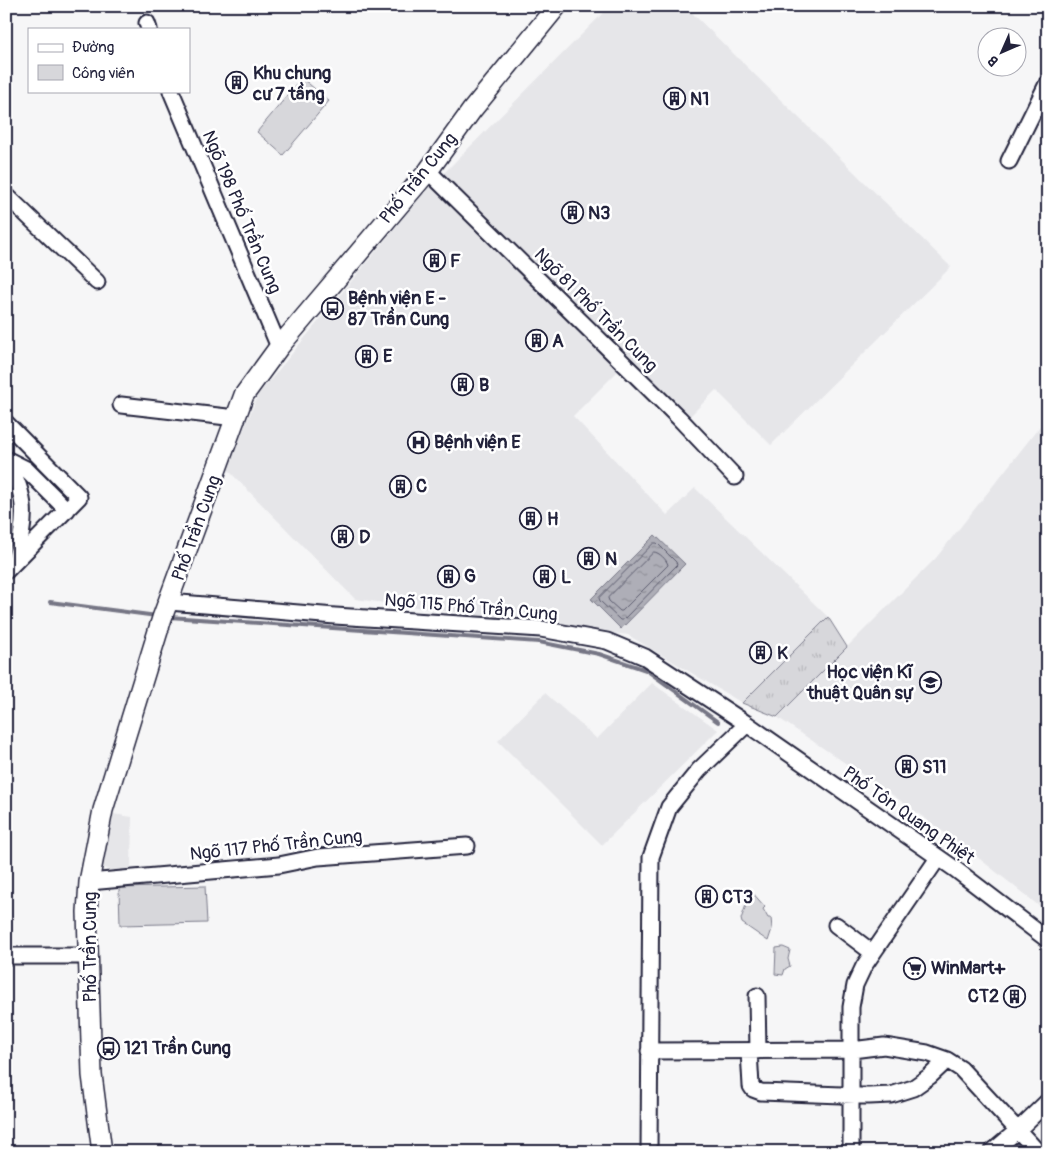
<svg xmlns="http://www.w3.org/2000/svg" width="1054" height="1158" viewBox="0 0 1054 1158" font-family="Pangolin,sans-serif">
  <defs>
    <pattern id="grass-tufts" width="24" height="20" patternUnits="userSpaceOnUse" patternTransform="scale(1.25)"><rect width="24" height="20" fill="#d7d7db"/><path d="M3 7l-1-3M5 7V3M7 7l1-3M15 17l-1-3M17 17v-4M19 17l1-3" fill="none" stroke="#b8b8bd"/></pattern>
    <pattern id="water-ripples" width="26" height="14" patternUnits="userSpaceOnUse" patternTransform="scale(1.25)"><rect width="26" height="14" fill="#aeaeb7"/><path d="M2 4q2-2 4 0t4 0M15 11q2-2 4 0t4 0" fill="none" stroke="#8d8d96"/></pattern>
  </defs>
  <rect width="100%" height="100%" fill="#f6f6f7"/>
  <filter id="ink" filterUnits="userSpaceOnUse"><feTurbulence type="fractalNoise" baseFrequency=".02" numOctaves="2"/><feDisplacementMap in="SourceGraphic" scale="10" xChannelSelector="R" yChannelSelector="G"/><feConvolveMatrix kernelMatrix="1 2 1 2 8 2 1 2 1" color-interpolation-filters="sRGB"/></filter>
  <g filter="url(#ink)">
    <path fill="#e6e6e9" d="M610,6h75l266,261 -180,178 -55,-55 -29,29 -246,-243z
      M431,184l188,186 -46,46 94,99 28,-27 133,129 -86,86 -114,-68 -273,-36 -128,-130 31,-74z
      M1048,416v497l-77,-61 -77,-56 -117,-79 159,-159z
      M652,683l66,47 -116,115 -104,-104 47,-48 52,46z
      M113,814l19,3 -1,54h-17l-13,-4z"/>
    <path fill="url(#grass-tufts)" stroke="#7c7c8b" d="M828,617l19,30 -70,70 -35,-14z"/>
    <path fill="#d7d7db" stroke="#7c7c8b" d="M302,78l27,23 -46,54 -26,-23z
      M205,886l2,37 -87,2 -1,-37z
      M751,891l14,16 -2,2 5,9h3l1,11 -4,12 -26,-18 -1,-4z
      M783,947l7,3 -2,9 2,7 -5,3 -2,6 -8,-1 1,-26z"/>
    <path fill="url(#water-ripples)" stroke="#767685" d="M655,535l30,29 -64,65 -30,-30z"/>
    <g fill="none" stroke-linecap="round" stroke-linejoin="round">
      <path stroke="#5a5a6d" stroke-width="1" d="M654,543h3l19,19 1,3 -54,55h-3l-20,-19 -1,-3z
        M654,552c5,0 13,8 14,13l-46,46h-2l-11,-10 -1,-3z"/>
      <path stroke="#767685" stroke-width="4" d="M50,602l107,14
        M169,617l370,25 60,12 47,16 72,52"/>
      <defs>
        <path id="minor" d="M147,23l2,6
          M171,91l108,256
          M1009,161l39,-79
          M428,171l251,247 56,59
          M6,195l91,87
          M121,405l115,13
          M6,423l73,74 -73,74
          M6,459c22,38 21,60 9,102
          M6,459l20,10 41,41
          M169,602l166,14 206,13 66,12 38,16 102,67 208,145 93,71
          M89,882l190,-17 39,-8 149,-11
          M836,925l37,28
          M6,956h83
          M757,996l1,55
          M649,1051l203,-1 32,-4 43,7 20,7 14,9 77,83
          M749,1051l2,35 2,3 8,3 108,4 22,-1 22,-7 17,-12 17,-16
          M649,1152l2,-295 18,-50 30,-37 48,-46
          M851,1152v-145l4,-22 9,-19 74,-108
          M992,1152l26,-22 30,-29"/>
        <path id="major" d="M102,1152l-10,-77 -5,-163 2,-30 14,-72 59,-192 82,-223 35,-48 149,-176 44,-61 85,-104"/>
      </defs>
      <use href="#minor" stroke="#22223b" stroke-width="19"/>
      <use href="#major" stroke="#22223b" stroke-width="22"/>
      <use href="#minor" stroke="#fff" stroke-width="15"/>
      <use href="#major" stroke="#fff" stroke-width="19"/>
    </g>
  </g>
  <defs>
    <symbol id="building-ring" viewBox="-11 -11 22 22"><circle r="9.5" fill="#fff" stroke="#22223b" stroke-width="1.5"/><path d="M-4-6H4V6H1V3H-1V6H-4ZM-2.5-4.3h1.7v1.8h-1.7ZM.8-4.3h1.7v1.8H.8ZM-2.5-1h1.7V.8h-1.7ZM.8-1h1.7V.8H.8Z" fill="#22223b"/></symbol>
    <symbol id="bus-ring" viewBox="-11 -11 22 22"><circle r="9.5" fill="#fff" stroke="#22223b" stroke-width="1.5"/><path d="M-5-6H5V4H4V6H2V4H-2V6H-4V4H-5ZM-3.5-4V0h7V-4ZM-3.5 1.2v1.5H-2V1.2ZM2 1.2v1.5H3.5V1.2Z" fill="#22223b"/></symbol>
    <symbol id="hospital-ring" viewBox="-11 -11 22 22"><circle r="9.5" fill="#fff" stroke="#22223b" stroke-width="1.5"/><path d="M-5-5h3v3.5h4V-5h3V5h-3V1.5h-4V5h-3Z" fill="#22223b"/></symbol>
    <symbol id="university-ring" viewBox="-11 -11 22 22"><circle r="9.5" fill="#fff" stroke="#22223b" stroke-width="1.5"/><path d="M0-5L7-2L0 1L-7-2ZM-4 1L0 2.5L4 1V4Q0 6-4 4Z" fill="#22223b"/></symbol>
    <symbol id="supermarket-ring" viewBox="-11 -11 22 22"><circle r="9.5" fill="#fff" stroke="#22223b" stroke-width="1.5"/><path d="M-6-5.5h2.5l.6 2H6L4.5 2H-2.5L-4.4-4H-6ZM-1.5 3.2a1.3 1.3 0 1 0 .1 0ZM3 3.2a1.3 1.3 0 1 0 .1 0Z" fill="#22223b"/></symbol>
  </defs>
  <g fill-rule="evenodd">
    <use href="#building-ring" x="224" y="70" width="25" height="25"/>
    <use href="#building-ring" x="662" y="86" width="25" height="25"/>
    <use href="#building-ring" x="560" y="200" width="25" height="25"/>
    <use href="#building-ring" x="422" y="248" width="25" height="25"/>
    <use href="#bus-ring" x="320" y="296" width="25" height="25"/>
    <use href="#building-ring" x="524" y="328" width="25" height="25"/>
    <use href="#building-ring" x="354" y="344" width="25" height="25"/>
    <use href="#building-ring" x="450" y="372" width="25" height="25"/>
    <use href="#hospital-ring" x="406" y="430" width="25" height="25"/>
    <use href="#building-ring" x="388" y="474" width="25" height="25"/>
    <use href="#building-ring" x="518" y="506" width="25" height="25"/>
    <use href="#building-ring" x="330" y="524" width="25" height="25"/>
    <use href="#building-ring" x="576" y="546" width="25" height="25"/>
    <use href="#building-ring" x="436" y="564" width="25" height="25"/>
    <use href="#building-ring" x="532" y="564" width="25" height="25"/>
    <use href="#building-ring" x="748" y="640" width="25" height="25"/>
    <use href="#university-ring" x="918" y="670" width="25" height="25"/>
    <use href="#building-ring" x="894" y="754" width="25" height="25"/>
    <use href="#building-ring" x="694" y="884" width="25" height="25"/>
    <use href="#supermarket-ring" x="902" y="956" width="25" height="25"/>
    <use href="#building-ring" x="1002" y="984" width="25" height="25"/>
    <use href="#bus-ring" x="96" y="1036" width="25" height="25"/>
  </g>
  <g text-anchor="middle" stroke-width="5" stroke-linejoin="round" paint-order="stroke">
    <g font-size="18" font-weight="bold" fill="#22223b" stroke="#fff" text-anchor="start">
      <text x="253" y="79">Khu chung<tspan x="253" dy="21">cư 7 tầng</tspan></text>
      <text x="690" y="105">N1</text>
      <text x="588" y="219">N3</text>
      <text x="450" y="267">F</text>
      <text x="348" y="304">Bệnh viện E -<tspan x="348" dy="21">87 Trần Cung</tspan></text>
      <text x="552" y="347">A</text>
      <text x="383" y="362">E</text>
      <text x="479" y="391">B</text>
      <text x="434" y="448">Bệnh viện E</text>
      <text x="416" y="492">C</text>
      <text x="547" y="525">H</text>
      <text x="359" y="543">D</text>
      <text x="605" y="565">N</text>
      <text x="464" y="582">G</text>
      <text x="561" y="583">L</text>
      <text x="777" y="659">K</text>
      <text x="914" y="678" text-anchor="end">Học viện Kĩ<tspan x="914" dy="21">thuật Quân sự</tspan></text>
      <text x="922" y="773">S11</text>
      <text x="722" y="903">CT3</text>
      <text x="931" y="974">WinMart+</text>
      <text x="999" y="1002" text-anchor="end">CT2</text>
      <text x="124" y="1054">121 Trần Cung</text>
    </g>
    <g font-size="18" fill="#22223b" stroke="#fff">
      <text transform="translate(418 178) rotate(-51)" y="6">Phố Trần Cung</text>
      <text transform="translate(242 212) rotate(67)" y="6">Ngõ 198 Phố Trần Cung</text>
      <text transform="translate(596 310) rotate(45)" y="6">Ngõ 81 Phố Trần Cung</text>
      <text transform="translate(196 528) rotate(-70)" y="6">Phố Trần Cung</text>
      <text transform="translate(471 607) rotate(5)" y="6">Ngõ 115 Phố Trần Cung</text>
      <text transform="translate(909 815) rotate(35)" y="6">Phố Tôn Quang Phiệt</text>
      <text transform="translate(276 845) rotate(-6)" y="6">Ngõ 117 Phố Trần Cung</text>
      <text transform="translate(90 947) rotate(-90)" y="6">Phố Trần Cung</text>
    </g>
  </g>
  <rect width="1054" height="1158" fill="none" stroke="#fff" stroke-width="25"/>
  <rect x="12" y="12" width="1029" height="1133" fill="none" stroke="#22223b" stroke-width="2" filter="url(#ink)"/>
  <rect x="28" y="28" width="162" height="65" fill="#ffffff" stroke="#a7a7b1"/>
  <rect x="38" y="44" width="25" height="8" fill="#ffffff" stroke="#a7a7b1"/>
  <text x="72" y="52" font-size="15" fill="#22223b">Đường</text>
  <rect x="38" y="65" width="25" height="15" fill="#d7d7db" stroke="#a7a7b1"/>
  <text x="72" y="78" font-size="15" fill="#22223b">Công viên</text>
  <g transform="translate(1002 52) rotate(225)"><circle r="24" fill="#ffffff" stroke="#a7a7b1"/>
  <path d="M0-4L9 19L0 12L-9 19Z" fill="#22223b"/>
  <text y="-8" font-size="14" font-weight="bold" text-anchor="middle" fill="#22223b">B</text>
  </g>
</svg>
